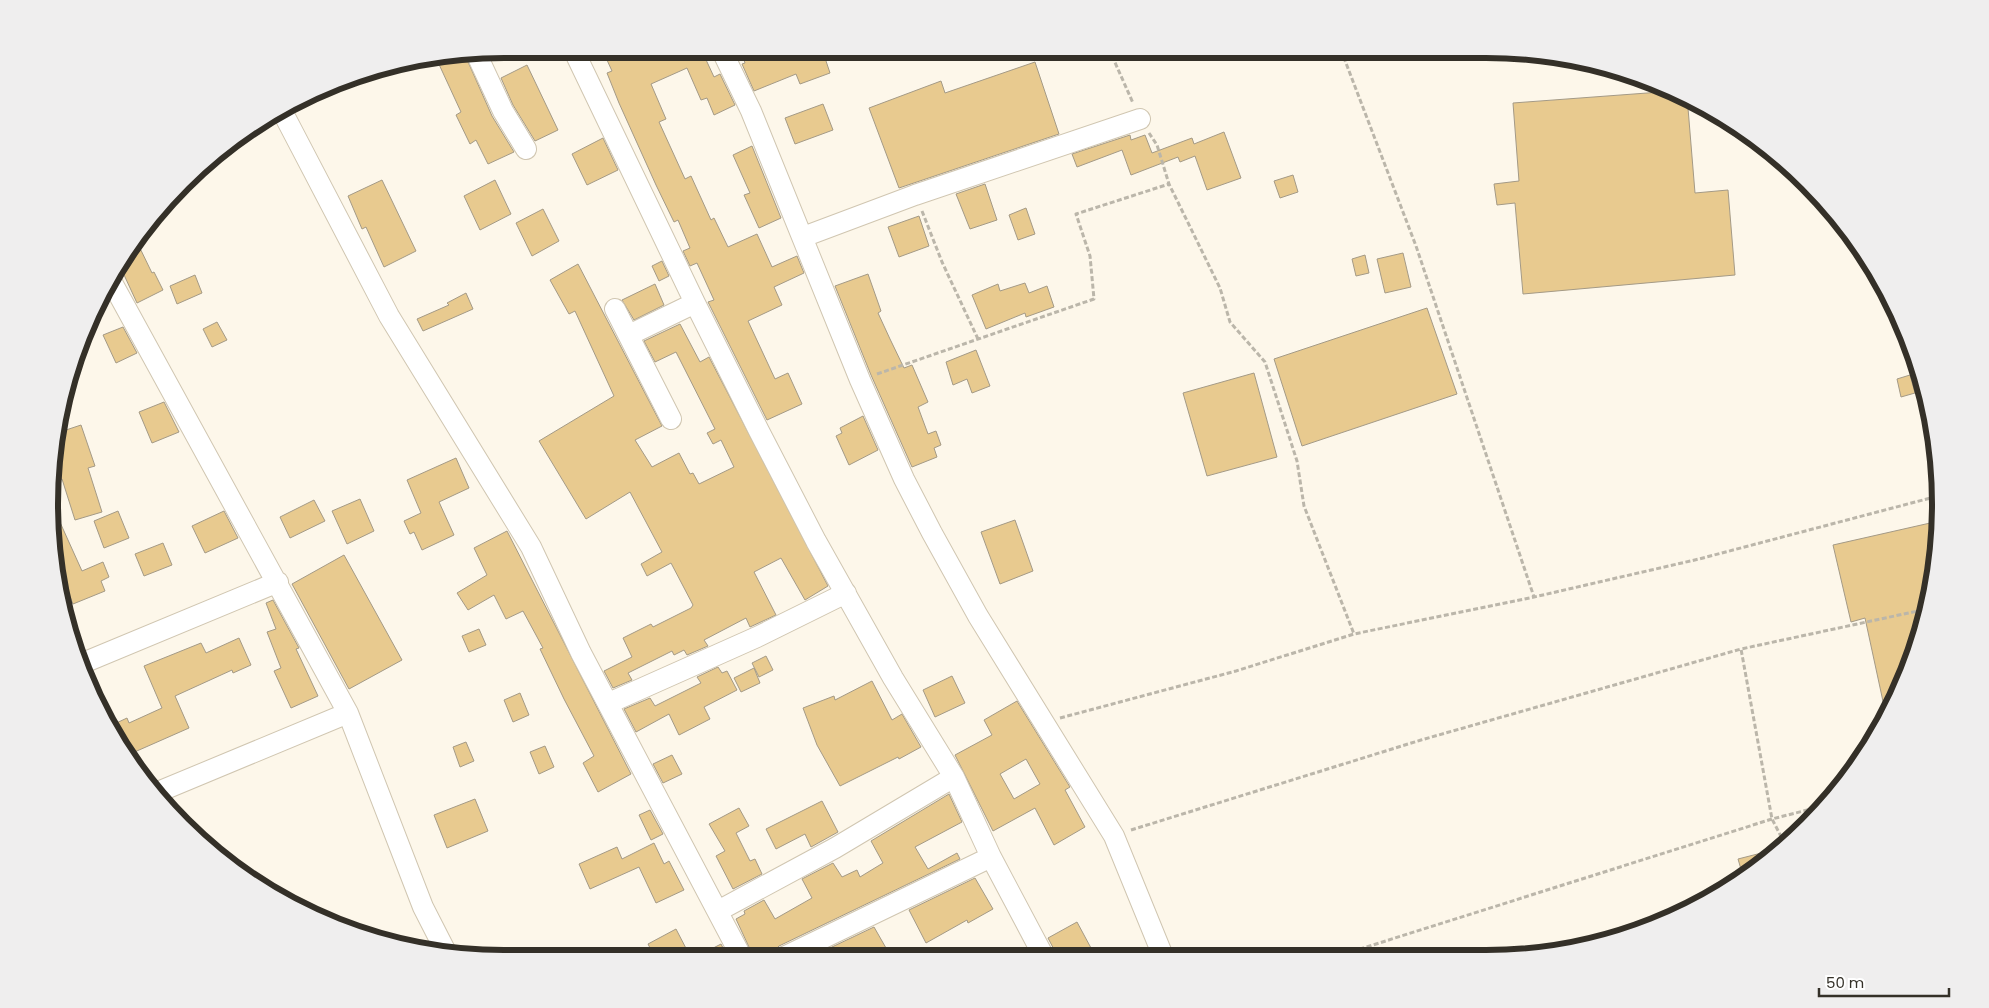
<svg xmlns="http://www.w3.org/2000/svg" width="1989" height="1008" viewBox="0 0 1989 1008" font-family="Poppins,sans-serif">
  <rect width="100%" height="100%" fill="#fdf7ea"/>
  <path fill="#e8ca8f" stroke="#a49a86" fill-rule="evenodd" d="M602,49h99l13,28 6,-3 15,31 -21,10 -7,-17 -6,2 -14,-32 -36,16 15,35 -7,3 26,57 6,-3 20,44 3,-2 14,29 29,-13 15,33 25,-11 7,17 -30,14 8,18 -34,16 27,58 13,-6 14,31 -35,16 -59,-118 6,-2 -17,-37 -7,3 -7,-15 7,-3 -12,-28 -4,2 -18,-37 -37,-82 -12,-30 5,-2z
    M771,49h51l8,24 -30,11 -4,-10 -42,17 -12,-27 3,-1 -1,-3z
    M465,55l27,61 22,36 -26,12 -12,-24 -6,4 -14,-29 5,-3 -24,-52z
    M1035,62l24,72 -160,54 -30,-80 72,-27 4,12z
    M527,65l31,65 -23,11 -22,-36 -12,-27z
    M1674,91l13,5 8,97 33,-3 7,85 -212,19 -8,-91 -18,2 -3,-21 25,-3 -6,-78z
    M823,104l10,26 -38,14 -10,-26z
    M1224,132l17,46 -34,12 -12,-34 -15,6 -2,-5 -47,18 -9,-25 -45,17 -5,-13 58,-19 1,5 14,-5 7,18 40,-15 2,6z
    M603,138l15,32 -31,15 -15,-31z
    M752,146l29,72 -22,10 -15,-33 6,-2 -17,-38z
    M1293,175l5,17 -18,6 -6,-17z
    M382,180l34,71 -32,16 -18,-40 -4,2 -14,-33z
    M495,180l16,34 -31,16 -16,-34z
    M985,184l12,36 -27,9 -14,-35z
    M1026,208l9,26 -17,6 -9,-25z
    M543,209l16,32 -27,15 -16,-33z
    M919,216l10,30 -30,11 -11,-30z
    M136,240l16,33 2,-1 9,18 -26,13 -18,-39z
    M1403,253l8,34 -26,6 -8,-34z
    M1365,255l4,18 -13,3 -4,-17z
    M662,261l7,15 -10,5 -7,-15z
    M578,264l84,162 -27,14 17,27 27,-14 11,21 3,-1 6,11 35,-17 -13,-27 -8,4 -6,-11 8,-4 -39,-77 -21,10 -11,-21 36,-17 20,38 9,-5 119,229 -23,14 -24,-42 -27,14 22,43 -26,12 -4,-9 -42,22 4,6 -21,9 -3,-5 -10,5 -2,-4 -44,22 4,7 -19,8 -9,-17 28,-14 -9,-19 28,-14 2,3 38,-19 2,-3 -22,-42 -24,13 -6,-12 21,-12 -32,-60 -44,27 -47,-78 75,-45 -39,-85 -6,3 -19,-34z
    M868,274l13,37 -3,2 12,26 14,29 8,-3 16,37 -10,5 10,27 8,-3 5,14 -7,3 3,9 -25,10 -41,-92 -36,-89z
    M195,275l7,18 -25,11 -7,-18z
    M1025,283l4,10 18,-7 7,21 -28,10 -1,-4 -39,16 -14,-34 26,-11 2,7z
    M655,284l9,21 -30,15 -12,-20z
    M466,293l7,16 -50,22 -6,-12 32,-14 -2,-2z
    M1427,308l30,86 -155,52 -28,-87z
    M217,322l10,18 -15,7 -9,-18z
    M123,327l14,26 -21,10 -13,-28z
    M976,350l14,36 -18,7 -5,-14 -14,6 -7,-23z
    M1254,373l23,84 -70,19 -24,-83z
    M1910,375l5,18 -14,4 -4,-18z
    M164,402l15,30 -27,11 -13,-31z
    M863,416l15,34 -29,15 -13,-29 6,-3 -2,-5z
    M81,425l14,41 -7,2 14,44 -27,8 -13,-41 -7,2 2,-48z
    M456,458l13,30 -30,14 15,33 -32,15 -8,-18 -4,2 -6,-13 17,-8 -14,-33z
    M360,499l14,32 -27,13 -15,-33z
    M314,500l11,21 -35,17 -10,-21z
    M54,509l28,62 21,-9 6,15 -8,4 4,10 -32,13 -14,-35 -4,2 -2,-8z
    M118,511l11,27 -25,10 -10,-27z
    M224,511l14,27 -33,15 -13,-27z
    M1015,520l18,51 -33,13 -19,-52z
    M1939,521v12l-14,89 -31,82 -10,2 -19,-88 -14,4 -18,-77z
    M507,531l124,243 -33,18 -15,-29 11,-7 -30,-57 -24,-50 3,-1 -20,-37 -17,8 -12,-24 -26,15 -11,-17 30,-18 -13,-27z
    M163,543l9,22 -28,11 -9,-22z
    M344,555l58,105 -53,29 -57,-105z
    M273,600l26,48 -3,1 22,47 -27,12 -17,-37 7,-3 -14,-36 9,-3 -10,-26z
    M479,629l7,16 -17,7 -7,-16z
    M239,638l12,27 -18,8 -1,-3 -57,26 14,32 -59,26 -20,-28 17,-8 2,5 33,-15 -18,-42 57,-23 5,10z
    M766,656l7,14 -14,7 -7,-14z
    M718,667l4,6 5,-2 10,19 -33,17 6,12 -31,16 -10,-21 -33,18 -12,-23 26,-11 5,8 46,-23 -4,-6z
    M754,668l6,15 -19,9 -7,-14z
    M952,676l13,27 -30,14 -12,-27z
    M872,681l20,39 10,-6 19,33 -22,12 -1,-2 -58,29 -23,-41 -14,-37 31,-12 1,4z
    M520,693l9,22 -16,7 -9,-22z
    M1017,701l53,86 -5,3 20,37 -31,18 -19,-37 -42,23 -38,-76 37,-20 -8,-15zM1026,759l14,25 -26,15 -14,-25z
    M466,742l8,19 -14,6 -7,-20z
    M545,746l9,21 -15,7 -9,-22z
    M672,755l10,19 -19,9 -10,-19z
    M949,794l13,28 -47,25 13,22 29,-16 3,6 -181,87 -5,5 -2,6 -18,1 -18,-39 9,-5 -1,-3 20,-11 11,19 37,-21 -10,-19 31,-16 9,14 15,-7 3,7 23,-14 -12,-22z
    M475,799l13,32 -41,17 -13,-33z
    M822,801l16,31 -27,15 -6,-13 -29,15 -10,-20z
    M739,808l10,18 -13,7 14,28 5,-2 7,15 -29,15 -17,-33 9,-5 -16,-27z
    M650,810l13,24 -12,6 -12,-25z
    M654,843l10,21 5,-3 15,29 -28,13 -17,-36 -49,22 -11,-25 38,-17 5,12z
    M1781,848l-19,17 -19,11 -5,-17z
    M975,878l18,31 -25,14 -1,-3 -41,23 -17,-33z
    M1077,922l14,26 -15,9h-18l-10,-19z
    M874,927l12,21 -16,9h-59z
    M676,929l15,29h-36l-7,-14z
    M721,944l7,14h-34z"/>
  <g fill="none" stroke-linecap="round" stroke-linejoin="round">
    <defs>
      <path id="minor" d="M573,49l122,254 64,128 57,110 77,137 61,99 37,80 53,100
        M721,49l30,62 109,269 44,99 28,54 46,83 136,220 49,120
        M476,53l27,58 23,38
        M283,113l106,203 142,231 50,106 161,305
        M803,237l112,-42 225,-76
        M109,277l239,436 75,194 24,47
        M615,309l56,110
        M629,335l66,-32
        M83,663l195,-81
        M609,703l148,-66 89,-44
        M158,792l190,-79
        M718,911l117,-63 119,-71
        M784,957l207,-100"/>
    </defs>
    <use href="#minor" stroke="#d0c6b1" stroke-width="22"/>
    <path stroke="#bbb6aa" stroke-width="3" stroke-dasharray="5 2.5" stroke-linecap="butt" d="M1109,49l24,54
      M1341,50l75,196 118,351
      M1149,133l8,12 12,39 51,104 10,34 35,40 32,99 7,45 50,128
      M922,211l20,51 36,77
      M877,374l217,-75 -4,-43 -14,-42 93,-30
      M1060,718l176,-47 118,-37 180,-37 165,-38 239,-63
      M1131,830l290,-90 320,-91
      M1785,844l-13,-25 -31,-170 186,-40
      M1338,956l434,-137 55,-14"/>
    <use href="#minor" stroke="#fff" stroke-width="20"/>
  </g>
  <path d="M0 0H1989V1008H0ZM504 58H1486A446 446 0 0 1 1932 504V504A446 446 0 0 1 1486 950H504A446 446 0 0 1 58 504V504A446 446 0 0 1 504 58Z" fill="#efeeee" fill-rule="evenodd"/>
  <path fill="none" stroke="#343028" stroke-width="6" d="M504 58H1486A446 446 0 0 1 1932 504V504A446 446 0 0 1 1486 950H504A446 446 0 0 1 58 504V504A446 446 0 0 1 504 58Z"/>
  <path d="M1819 988v8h130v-8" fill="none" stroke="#343028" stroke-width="2.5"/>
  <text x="1826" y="988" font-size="15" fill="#343028" stroke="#ffffff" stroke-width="4" paint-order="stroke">50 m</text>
</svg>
